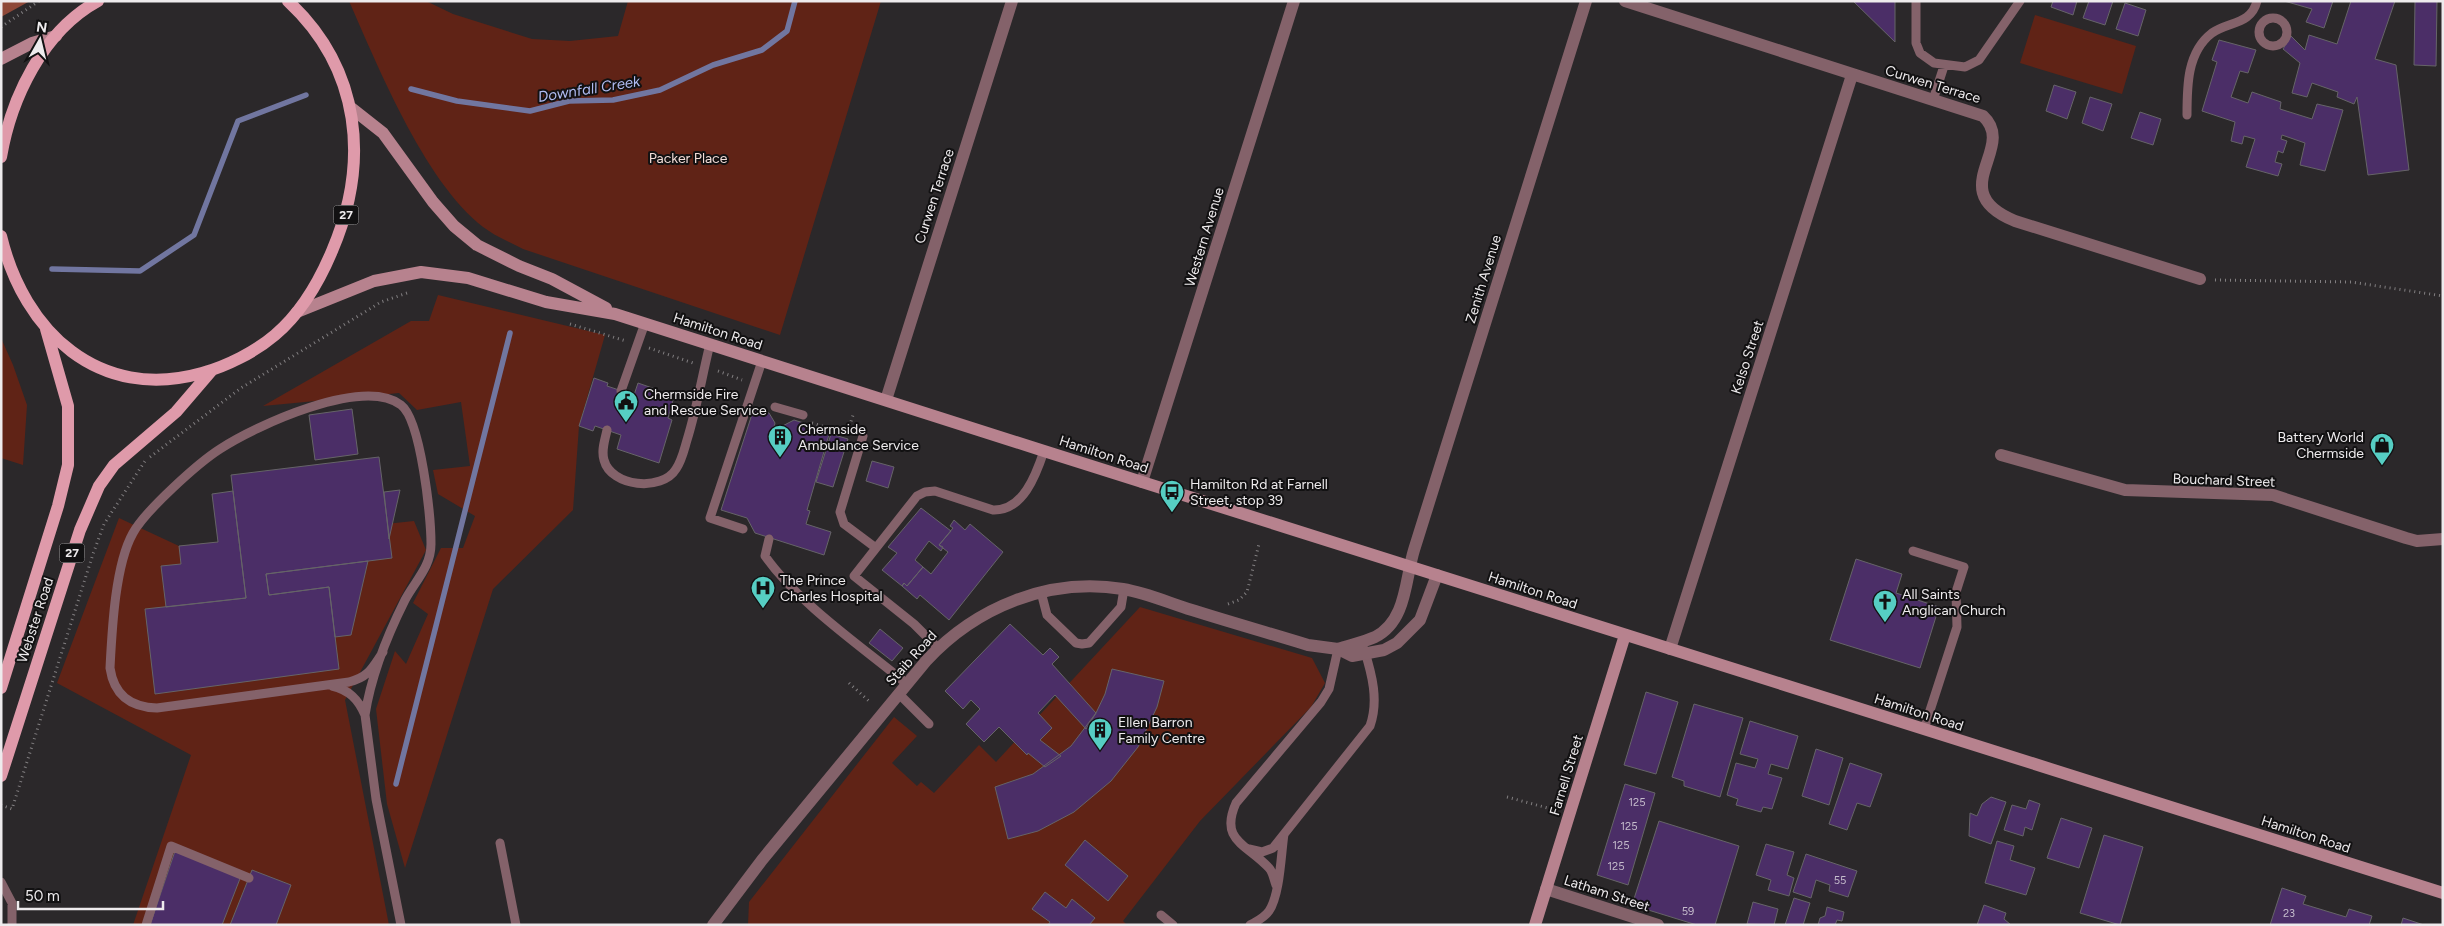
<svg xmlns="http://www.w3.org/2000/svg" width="2444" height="926" viewBox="0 0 2444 926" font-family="Figtree,sans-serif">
  <rect width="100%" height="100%" fill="#2b282a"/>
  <path fill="#602316" d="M349,1h77l27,13 79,25 38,2 48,-5 10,-35h253l-101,334 -257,-86c-11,-6 -24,-11 -34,-18 -61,-41 -110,-162 -140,-230z
    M2035,15l101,31 -14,48 -102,-31z
    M438,295l167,40 -26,91 -6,84 -80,79 -88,279 -18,-64 -11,-95 19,-58 11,13 22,-50 -15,-11 28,-55h22l12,-32 -37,-22 -5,-24 37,-4 -9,-64 -44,8 -18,-17 -136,13 148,-85h18z
    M1,338l12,27 14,40 -4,60 -22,-7z
    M119,518l60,28 235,-25 12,29 -81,150 44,225h-256l58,-170 -134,-72z
    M1140,607l172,51 13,25 -14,24 -111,114 -77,100 4,4h-379l1,-23 145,-185 23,19 -25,27 25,23 4,-4 13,11 45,-48 17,17z"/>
  <path fill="#8e4838" d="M3,1h27l-29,16v-14z"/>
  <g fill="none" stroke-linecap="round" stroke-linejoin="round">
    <path stroke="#7176a0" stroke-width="5.5" d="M411,89l46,12 73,10 39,-10 44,-1 47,-10 53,-25 49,-15 25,-19 8,-30
      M52,269l88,2 54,-36 44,-114 68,-26
      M396,784l114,-451"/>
  </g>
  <path fill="#4b2e67" stroke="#666468" d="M1853,1h42v41z
    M2053,1h24l-4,14 -22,-8z
    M2089,1h24l-8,24 -22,-7z
    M2284,1h49l-9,27 -18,-6 6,-13z
    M2351,1h44l-20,58 21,6 13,105 -41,5 -11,-78 -3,7 -17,-7 1,-5 -26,-9 -5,14 -15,-4 8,-30 -17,-14 8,-13 14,14 4,-15 28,9z
    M2415,1h22l-1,65 -22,-1z
    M2125,3l21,7 -8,26 -22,-7z
    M2219,40l37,10 -8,23 -8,-2 -9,26 17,6 4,-11 29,10 -1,7 32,10 5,-15 26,6 -18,61 -25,-6 5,-22 -23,-8 -1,4 6,2 -4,12 -5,-2 -3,11 7,2 -4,12 -32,-9 9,-28 -11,-3 -2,8 -11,-3 4,-19 -33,-11 15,-49 -5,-2z
    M2054,85l22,7 -9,27 -21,-8z
    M2090,97l22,7 -9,27 -21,-8z
    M2140,112l21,7 -8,26 -22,-7z
    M594,378l14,5 -1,3 27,9 4,-12 20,7 -2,5 17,5 -5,18 4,2 -13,43 -42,-14 4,-14 -26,-9 -2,5 -14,-5z
    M754,408l15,5 6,10 -2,8 21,-11 36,11 -23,79 3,1 -4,13 25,8 -7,23 -69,-22 -8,-15 -26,-8z
    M352,409l6,45 -43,6 -6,-45z
    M831,434l17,5 -15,48 -17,-5z
    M379,457l13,101 -126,16 3,21 60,-8 10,82 -184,25 -10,-85 101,-11 -15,-123z
    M872,461l22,6 -6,21 -22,-7z
    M400,490l-11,49 -5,-47z
    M233,491l13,107 -80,9 -5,-41 20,-2 -2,-18 39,-4 -6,-48z
    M921,508l30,23 -12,14 4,2 -2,4 -12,-10 -14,19 8,7 -16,19 -3,-3 -2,3 -20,-16 15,-17 -9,-6z
    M954,520l11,10 5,-6 33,28 -54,68 -29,-25 -3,4 -15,-13 2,-3 3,3 16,-19 8,7 17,-22 -9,-7 14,-17 -3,-2z
    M1856,559l46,15 -6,19 43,14 -19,61 -90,-28z
    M368,561l-17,74 -16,2 -6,-50 -60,8 -3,-21z
    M1010,624l33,31 7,-7 9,9 -7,7 44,49 -10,16 -31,-34 -17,18 14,15 -12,12 21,16 -16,11 -17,-14 -1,2 -28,-28 -15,15 -18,-18 14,-15 -9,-9 -8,9 -18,-18z
    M880,629l23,19 -11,13 -23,-18z
    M1112,669l52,12 -7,26 -19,40 -27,34 -37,31 -36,19 -30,8 -13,-52 38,-13 38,-28 25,-33 9,-19z
    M1646,692l32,10 -22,72 -32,-9z
    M1694,704l49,14 -23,79 -36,-11v-5l-12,-4z
    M1750,721l48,15 -10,33 -17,-5 -3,10 14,4 -10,31 -9,-2 -2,5 -25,-7 2,-6 -11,-4 9,-32 19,5 3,-9 -18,-5z
    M1816,749l27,9 -14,47 -27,-9z
    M1850,763l32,11 -12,33 -13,-4 -10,27 -18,-6z
    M1625,784l30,9 -27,92 -31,-10z
    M1991,797l15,5 -15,42 -22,-8 1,-23 7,3 5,-12z
    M2029,800l11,4 -8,26 -7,-3 -2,9 -19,-6 8,-25 14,4z
    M2061,818l31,10 -13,40 -32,-10z
    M1659,821l80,25 -24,79h-18l-65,-20z
    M2104,835l39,12 -23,78 -40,-12z
    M1085,840l43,36 -20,25 -43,-36z
    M1997,841l17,5 -4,14 25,8 -9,27 -41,-12z
    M1766,844l28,8 -7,23 7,3 -5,18 -21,-6 3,-10 -15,-5z
    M175,851l66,25 -19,49h-72z
    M1806,854l51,17 -9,26 -19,-6 1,-6 -14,-5 -5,18 -18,-6z
    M252,870l39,15 -15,40h-46z
    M2282,888l24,8 -3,8 43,13 3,-8 23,7 -3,9h-99z
    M1045,892l21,16 6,-9 23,19 -6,7h-41l2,-3 -18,-13z
    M1794,898l16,5 -7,22h-18z
    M1753,902l25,7 -4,16 -27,-1z
    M1984,905l22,8 -2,6 7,6h-34z
    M1827,907l17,5 -2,9 -5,-1 -2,5h-17l2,-7 5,-2z
    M2403,918l21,7h-23z"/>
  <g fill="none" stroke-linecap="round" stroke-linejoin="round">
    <path stroke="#827f81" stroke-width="3" stroke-dasharray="1 4" stroke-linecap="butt" d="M1,27l38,-26
      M2215,280l136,2 92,14
      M570,324l56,17
      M649,348l44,15
      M718,371l24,9
      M812,423l35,11 7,-22
      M150,457l91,-69 140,-86 29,-10
      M1228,604l11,-4 8,-8 12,-48
      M849,683l22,20
      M1507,797l48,13
      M1,805l11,4 81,-255 11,-30 41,-63"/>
    <path stroke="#84626a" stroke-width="9" d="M1916,1v42l4,10 14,10 31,4 14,-7 41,-59
      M2259 32a14 14 0 1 1 28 0a14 14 0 1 1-28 0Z
      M1933,100l11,-34
      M2187,115c0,-29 0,-63 25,-82 17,-12 39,-8 45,-32
      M621,391l24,-68
      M775,407l28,8
      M607,430c-2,10 -6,20 -3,30 7,27 58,32 72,9 6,-9 8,-19 11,-29 10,-32 15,-64 23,-96
      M863,436l-23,76 4,12 32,24
      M743,529l-33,-11 52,-157
      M769,539l-4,17c34,48 96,90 142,128
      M1913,551l51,16 -8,25 1,35 -33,102
      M1041,592l6,23 29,28 6,1 7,-1 32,-36 3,-18
      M938,648l-24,-24 -60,-48 63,-80 8,-4 10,-1 58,19c30,1 43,-35 51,-59
      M332,686c17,4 26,13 33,29l11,84 25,126
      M899,694l30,30
      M365,715c6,-39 22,-79 40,-115 10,-19 26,-33 26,-56 0,-27 -10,-124 -30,-139 -38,-29 -146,21 -181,44 -22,14 -75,62 -87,84 -18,32 -21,97 -23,135 4,27 20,39 47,40l192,-26c20,-5 23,-14 34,-30
      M500,843l16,82
      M1249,849l13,3 11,-4 97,-122c9,-25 2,-52 -6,-77
      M1,882l11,21v22
      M1276,885c-2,-5 -3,-13 -7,-17 -22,-24 -50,-27 -33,-65l85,-101 8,-13 9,-40
      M1161,915l12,10
      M146,925l25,-79 78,32
      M1250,925c7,-4 14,-7 19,-14 11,-16 12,-57 15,-77"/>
    <path stroke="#84626a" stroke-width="12" d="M1625,1l358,115c35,32 -41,75 32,105l185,58
      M886,400l126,-399
      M2001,455l124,35 148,5 133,43 11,3 26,-2
      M1142,482l152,-481
      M1338,649c12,-4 26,-7 37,-12 32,-16 30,-58 39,-87l172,-549
      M1670,649l182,-574
      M1546,889l112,36
      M713,925l49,-65 164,-199c50,-54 123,-84 197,-72 24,4 46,14 69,21 38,12 77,23 116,35l30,4 14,7 32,-6 13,-7 23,-23 17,-45"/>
    <path stroke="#b7828e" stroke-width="12" d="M1,59l31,-16 24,-7
      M350,107l33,26 50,69 21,24 23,19 42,21 33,13 54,29
      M297,312l77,-31 47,-9 47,6 78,24 69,12 429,137 1399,442
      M1535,925l90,-290"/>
    <path stroke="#df9aaa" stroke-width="12" d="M1,157c10,-59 42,-126 97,-156
      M1,236c23,96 98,166 201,137 25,-7 53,-21 73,-38 26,-22 44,-53 57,-84 38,-89 29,-182 -44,-250
      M1,688l57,-182 10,-41v-59l-22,-77
      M1,776l79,-246 19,-44 15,-21 62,-53 36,-42"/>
  </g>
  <defs>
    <symbol id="civic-pin" viewBox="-11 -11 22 30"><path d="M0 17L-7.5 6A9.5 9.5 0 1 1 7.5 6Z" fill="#56cec3" stroke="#121112"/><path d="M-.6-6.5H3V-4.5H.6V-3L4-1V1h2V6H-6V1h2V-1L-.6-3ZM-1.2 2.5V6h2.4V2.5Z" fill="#111"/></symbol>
    <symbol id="building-pin" viewBox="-11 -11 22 30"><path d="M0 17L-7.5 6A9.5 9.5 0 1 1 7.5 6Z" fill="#56cec3" stroke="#121112"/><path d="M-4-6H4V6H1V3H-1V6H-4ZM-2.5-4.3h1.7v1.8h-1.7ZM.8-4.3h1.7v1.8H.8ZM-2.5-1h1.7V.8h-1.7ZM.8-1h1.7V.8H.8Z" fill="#111"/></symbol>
    <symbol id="shop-pin" viewBox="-11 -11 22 30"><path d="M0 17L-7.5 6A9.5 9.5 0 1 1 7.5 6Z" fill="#56cec3" stroke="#121112"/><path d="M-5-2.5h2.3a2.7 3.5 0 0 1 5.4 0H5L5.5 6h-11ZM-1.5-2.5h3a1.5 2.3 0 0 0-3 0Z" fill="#111"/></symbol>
    <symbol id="bus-pin" viewBox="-11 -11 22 30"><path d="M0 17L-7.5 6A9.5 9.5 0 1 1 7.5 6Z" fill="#56cec3" stroke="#121112"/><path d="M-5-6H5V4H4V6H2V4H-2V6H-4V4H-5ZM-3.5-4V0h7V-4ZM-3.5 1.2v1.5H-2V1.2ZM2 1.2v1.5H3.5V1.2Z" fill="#111"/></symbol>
    <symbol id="hospital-pin" viewBox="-11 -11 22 30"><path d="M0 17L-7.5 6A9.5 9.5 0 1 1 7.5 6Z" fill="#56cec3" stroke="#121112"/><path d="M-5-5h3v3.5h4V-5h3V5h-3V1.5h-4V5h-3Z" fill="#111"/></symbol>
    <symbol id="church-pin" viewBox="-11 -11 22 30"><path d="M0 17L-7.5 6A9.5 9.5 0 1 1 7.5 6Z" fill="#56cec3" stroke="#121112"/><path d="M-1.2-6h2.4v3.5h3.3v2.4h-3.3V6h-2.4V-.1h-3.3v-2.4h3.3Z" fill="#111"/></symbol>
  </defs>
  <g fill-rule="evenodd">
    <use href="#civic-pin" x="612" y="388" width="28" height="38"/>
    <use href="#building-pin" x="766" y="423" width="28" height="38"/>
    <use href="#shop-pin" x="2368" y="431" width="28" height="38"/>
    <use href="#bus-pin" x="1158" y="478" width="28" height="38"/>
    <use href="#hospital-pin" x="749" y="574" width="28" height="38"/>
    <use href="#church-pin" x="1871" y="588" width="28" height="38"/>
    <use href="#building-pin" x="1086" y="716" width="28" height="38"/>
  </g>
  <g text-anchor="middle" stroke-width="4" stroke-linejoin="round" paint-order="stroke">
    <g font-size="11" fill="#c5bccc">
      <text x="1637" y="806">125</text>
      <text x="1629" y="830">125</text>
      <text x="1621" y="849">125</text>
      <text x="1616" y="870">125</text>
      <text x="1840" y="884">55</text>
      <text x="1688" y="915">59</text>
      <text x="2289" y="917">23</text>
    </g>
    <g fill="#121112" stroke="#acaaab" stroke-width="1">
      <rect x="333.5" y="205.5" width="25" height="19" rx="4"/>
      <rect x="59.5" y="543.5" width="25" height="19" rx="4"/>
    </g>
    <g font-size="12" font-weight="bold" fill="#eeebed">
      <text x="346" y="219">27</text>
      <text x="72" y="557">27</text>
    </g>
    <g font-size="14" fill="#eeebed" stroke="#121112">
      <text transform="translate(1933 84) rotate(17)" y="5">Curwen Terrace</text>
      <text transform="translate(934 196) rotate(-72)" y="5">Curwen Terrace</text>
      <text transform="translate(1204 237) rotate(-73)" y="5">Western Avenue</text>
      <text transform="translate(1483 279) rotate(-73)" y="5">Zenith Avenue</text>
      <text transform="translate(718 331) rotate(18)" y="5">Hamilton Road</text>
      <text transform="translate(1747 357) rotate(-72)" y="5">Kelso Street</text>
      <text transform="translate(1104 454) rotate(18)" y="5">Hamilton Road</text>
      <text transform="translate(2224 480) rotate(2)" y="5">Bouchard Street</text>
      <text transform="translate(1533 590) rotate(18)" y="5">Hamilton Road</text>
      <text transform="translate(35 620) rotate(-72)" y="5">Webster Road</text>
      <text transform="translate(911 658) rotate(-48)" y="5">Staib Road</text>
      <text transform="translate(1919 712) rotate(18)" y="5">Hamilton Road</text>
      <text transform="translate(1566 775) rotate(-73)" y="5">Farnell Street</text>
      <text transform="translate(2306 834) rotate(18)" y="5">Hamilton Road</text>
      <text transform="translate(1607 893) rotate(18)" y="5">Latham Street</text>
    </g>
    <g font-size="14" fill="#f2dcd7" stroke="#121112">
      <text x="688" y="163">Packer Place</text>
    </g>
    <g font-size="14" fill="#eeebed" stroke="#121112" text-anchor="start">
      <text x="644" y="399">Chermside Fire<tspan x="644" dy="16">and Rescue Service</tspan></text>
      <text x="798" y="434">Chermside<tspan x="798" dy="16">Ambulance Service</tspan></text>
      <text x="2364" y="442" text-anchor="end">Battery World<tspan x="2364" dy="16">Chermside</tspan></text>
      <text x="1190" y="489">Hamilton Rd at Farnell<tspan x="1190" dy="16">Street, stop 39</tspan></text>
      <text x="780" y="585">The Prince<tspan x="780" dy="16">Charles Hospital</tspan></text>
      <text x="1902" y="599">All Saints<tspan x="1902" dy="16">Anglican Church</tspan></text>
      <text x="1118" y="727">Ellen Barron<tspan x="1118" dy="16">Family Centre</tspan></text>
    </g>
    <g font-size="15" font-style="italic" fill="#b0bbf1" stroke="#121112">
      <text transform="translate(589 89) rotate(-9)" y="5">Downfall Creek</text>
    </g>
  </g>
  <rect width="2444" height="926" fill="none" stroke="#eeebed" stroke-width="5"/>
  <g transform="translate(40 40) rotate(8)" stroke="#121112" stroke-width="4" paint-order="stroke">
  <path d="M0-4L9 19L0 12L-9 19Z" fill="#eeebed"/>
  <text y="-8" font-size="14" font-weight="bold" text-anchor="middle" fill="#eeebed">N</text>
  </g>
  <path d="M18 901v8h145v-8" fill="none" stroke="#eeebed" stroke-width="2.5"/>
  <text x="25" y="901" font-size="15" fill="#eeebed" stroke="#121112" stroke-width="4" paint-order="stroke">50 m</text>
</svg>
